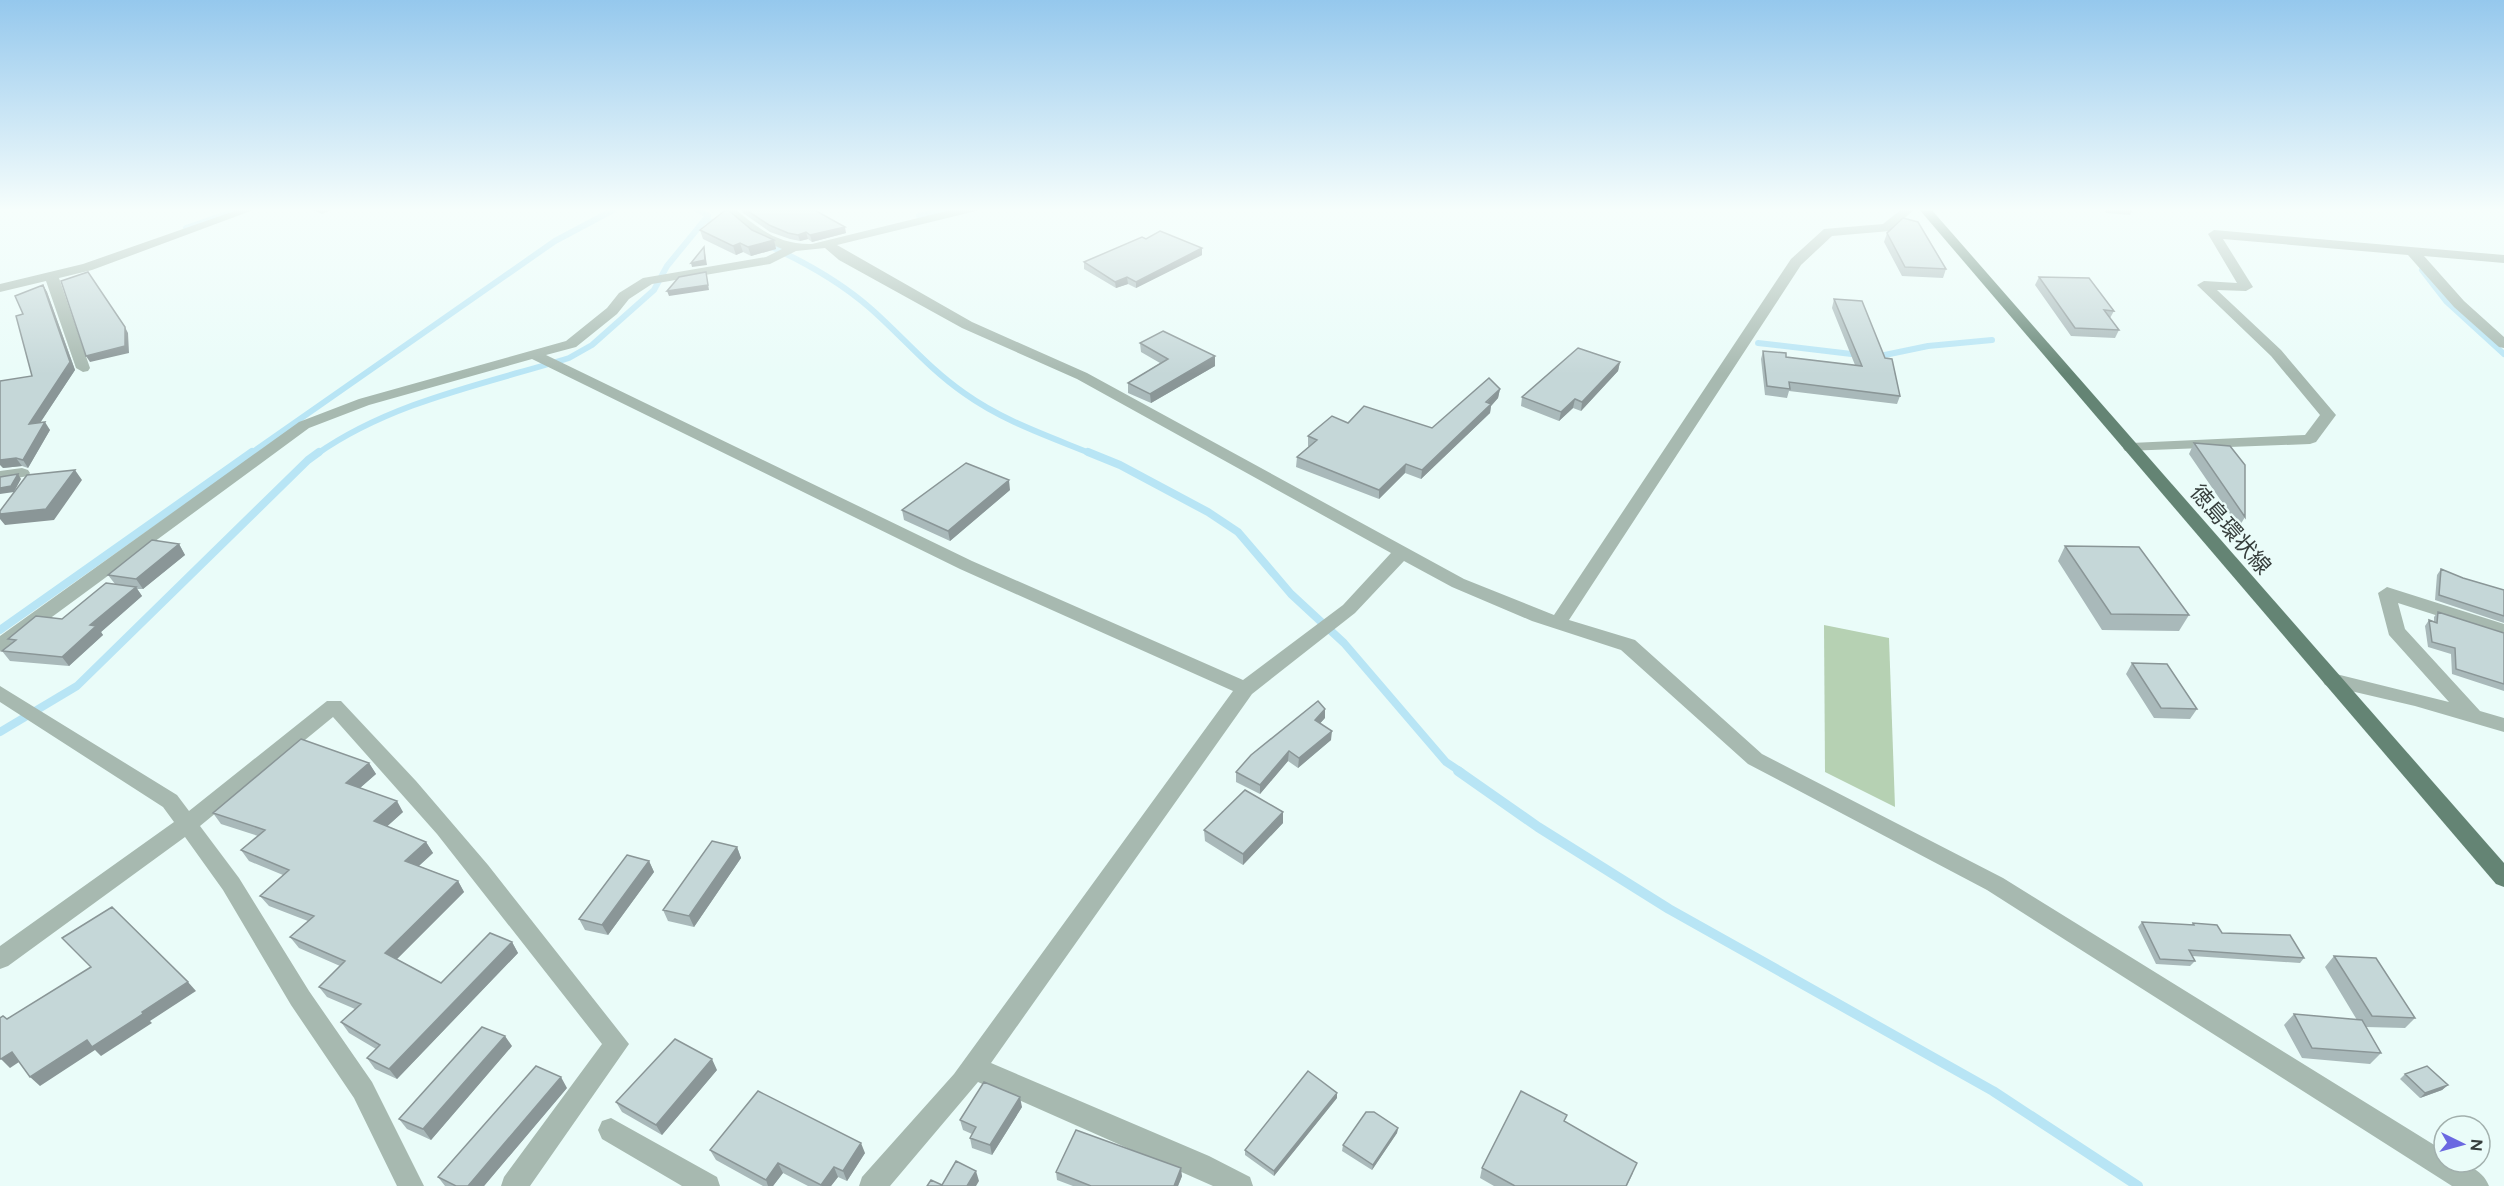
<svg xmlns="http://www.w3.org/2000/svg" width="2504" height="1186" viewBox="0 0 2504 1186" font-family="Figtree,'Noto Sans JP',sans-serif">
  <rect width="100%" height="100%" fill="#eafcf9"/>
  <path fill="#b6d1b3" d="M1824,625l65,13 6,169 -70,-35z"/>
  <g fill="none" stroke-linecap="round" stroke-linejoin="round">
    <path stroke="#b8e5f5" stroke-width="6" d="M919,216l33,-8
      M705,220l14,4
      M186,228l58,-20
      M765,244c38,17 73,36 105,64 32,28 59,61 94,85 39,28 84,43 128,61
      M2422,270l24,31 58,53
      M1758,343l102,12
      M1875,357l53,-11 64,-6
      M250,454l305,-213 62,-33
      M317,454c74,-52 167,-70 252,-96l23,-13 62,-55 13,-24 41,-50 -12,-8"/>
    <path stroke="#b8e5f5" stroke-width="8" d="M1088,452l32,13 88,47 30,20 53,62 53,49 102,119 15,10
      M0,630l252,-178
      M0,732l77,-46 231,-226 11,-8"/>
    <path stroke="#b8e5f5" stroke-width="10" d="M1458,771l80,56 131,82 324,182 145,95"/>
    <path fill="#a7b9b0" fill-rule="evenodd" d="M243,208h16l-167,62 -33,8 31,90 -2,3 -5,1 -7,-4 -30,-87 -46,11v-8l83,-20z
      M308,208h28l-14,6z
      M721,208h13c23,20 45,37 78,36l147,-36h19l-2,3 -139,34 135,77 115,51 377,206 90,36 237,-356 33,-30 59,-5 20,-16h13l-26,23 -58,5 -31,29 -232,355 66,20 127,114 241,124 441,273v11c19,0 38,6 45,24h-37l-465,-296 -239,-126 -127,-114 -89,-29 -80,-34 -48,-26 -49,52 -103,81 -261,369 218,93 41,21 3,9h-40l-235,-104 -88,104h-31l3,-9 92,-103 279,-383 -273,-122 -428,-210 -163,46 -60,23 -302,222 -7,1v-15l299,-214 60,-23 207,-58 41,-33 12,-15 24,-15 123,-21 16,-8 -26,-12zM825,248l14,12 123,68 115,51 314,174 -48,52 -100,75 -271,-119 -426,-206 30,-8 41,-33 12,-15 23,-15 118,-20 26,-13z
      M2214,230l290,25v8l-80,-7 40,45 40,36v11l-5,-1 -45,-40 -46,-52 -185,-16 30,48 -7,4 -29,-1 64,60 55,65 -20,27 -6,2 -185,7 -2,-3 8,-5 174,-8 15,-20 -49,-59 -74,-71 7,-4 33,2 -29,-49z
      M22,468l6,2 2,3 -2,3 -28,5v-10z
      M2387,587l117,37v13l-106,-34 7,26 75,82 24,7v14l-89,-26 -90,-21 -3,-5 3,-5 7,-2 117,29 -60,-67 -11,-42z
      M0,686l177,109 12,16 138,-110h14l75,80 72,84 141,179 -99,142h-29l3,-9 98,-133 -165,-210 -104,-117 -133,109 39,52 70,113 63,91 52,104h-27l-43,-88 -63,-93 -68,-115 -38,-53 -177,129 -8,3v-23l174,-124 -11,-15 -163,-105z
      M611,1118l106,59 3,9h-38l-80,-47 -4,-9 4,-9z"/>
    <path fill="#648474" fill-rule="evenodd" d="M1918,208h12l574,655v24l-8,-3z"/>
  </g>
  <path fill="#a9b9ba" d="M741,208h70l35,25 -34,9 -4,-3 -8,2 -10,-2 -20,-7 -27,-19z
    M2104,208h29l-3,7 -24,-2z
    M700,230h52l22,10 2,9 -25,7 -8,-4 -7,3 -33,-16z
    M1887,233l59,36 -3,9 -41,-2 -18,-34z
    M1146,239l56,9v7l-66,33 -8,-4 -12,4 -32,-19v-7z
    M2039,277l75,34 -4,7 9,12 -4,8 -44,-2 -36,-51z
    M43,285l4,7 28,78 -35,53 10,7 -22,38 -6,-2 -19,2 29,-92 -9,-62z
    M1834,299l66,97 -3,8 -108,-13 -2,7 -22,-3 -4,-36 2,-8 23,6 69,8 -23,-57z
    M1140,343l75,23 -64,37 -23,-10v-10l32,-20 -19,-11z
    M1620,362l-2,9 -37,40 -8,-3 -14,13 -38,-15 1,-9z
    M1500,389l-2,9 -7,8 -1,7 -69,66 -16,-6 -26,26 -83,-32 1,-10 12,-11h-1v-10l124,-8z
    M2194,443l51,74 -6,10 -50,-73z
    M1010,490l-60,51 -46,-21 -2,-10z
    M179,544l6,11 -42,34h-6l5,7 -41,36 2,3 -34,31 -59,-5 -8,-10 10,-8 -4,-4 54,-20 53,-35 -7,-9z
    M2065,546l124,69 -10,16 -77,-1 -44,-69z
    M2441,569l22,9 41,12v33l-69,-23 2,-25z
    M2438,612l66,21v58l-52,-17 -1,-20 -23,-7 -3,-21 4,-6 5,2v-5z
    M2132,663l65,46 -7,10 -36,-1 -28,-44z
    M1325,718l-5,5 11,17 -33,28 -10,-7 -28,33 -24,-12v-10z
    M369,763l7,11 -16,14 43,24 -16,14 39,16 7,11 -14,13 39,15 6,11 -67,67 44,24 71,-41 6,11 -121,126 -22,-10 -8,-11 9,-9 -27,-16 -8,-11 14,-13 -28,-12 -8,-10 21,-21 -41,-18 -9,-11 18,-16 -39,-15 -9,-10 23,-21 -34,-14 -8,-11 17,-14 -37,-12 -8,-11z
    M1283,823l-40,42 -38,-24 -1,-11z
    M737,847l4,11 -47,69 -26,-6 -5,-11z
    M649,861l5,11 -46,63 -23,-5 -6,-11z
    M2142,922l49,3 2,-2 29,10 82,25 -4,5 -108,-7 3,5 -5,5 -34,-2 -18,-37z
    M2334,956l81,62 -10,10 -39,-1 15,26 -11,11 -68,-6 -18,-33 10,-11 63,6 -32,-53z
    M512,1046l-81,94 -24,-11 -8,-10z
    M717,1070l-55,65 -40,-23 -6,-10z
    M2405,1074l43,11 -6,5 -22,8 -20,-19z
    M567,1088l-83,98h-39l-7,-9z
    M1337,1098l-63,78 -29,-21v-5z
    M1022,1107l-30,48 -20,-7 -2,-10 2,-4 -9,-4 -3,-10z
    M1565,1122l68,51 -6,13h-133l-14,-8 2,-10z
    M1398,1128l-1,5 -25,37 -30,-19 1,-6z
    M710,1150l155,3 -18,28 -9,-4 -7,9h-23l-25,-13 -10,13h-10l-47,-26z
    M1056,1172l126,4 -4,10h-105l-16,-6z"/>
  <path fill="#8a9697" d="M845,227l1,6 -34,9 -2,-7z
    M806,232l2,7 -8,2 -2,-6z
    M774,240l2,9 -25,7 -3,-9z
    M740,243l3,9 -7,3 -3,-9z
    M704,247l3,18 -15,2 -1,-4z
    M1202,248v7l-66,33v-6z
    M706,272l3,18 -40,6 -2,-5z
    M1127,277l1,7 -12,4 -1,-6z
    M43,285l4,7 28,78 -41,62 -5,-8z
    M125,327l3,6 1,20 -39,9 -4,-6z
    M1215,356v10l-64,37 -1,-9z
    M1620,362l-2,9 -37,40 1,-9z
    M1500,389l-2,9 -7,8 -1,7 -69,66 1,-9z
    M1575,399l-2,9 -14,13 2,-9z
    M45,422l5,8 -22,38 -5,-8z
    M0,456l16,2 6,8 -19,2 -3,-3z
    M1406,464l-1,9 -26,26v-9z
    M75,470l7,10 -28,40 -49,5 -5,-6v-5z
    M18,474l3,5 -7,13 -14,2v-6z
    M1009,480l1,10 -60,51 -2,-10z
    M179,544l6,11 -42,34 -7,-10z
    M136,587l6,9 -41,36 2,3 -34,31 -7,-9 28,-32z
    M1325,709v9l-10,11v-9z
    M1332,731l-1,9 -33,28 1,-10z
    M1289,751l-1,10 -28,33v-9z
    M369,763l7,11 -23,20 -7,-11z
    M397,801l6,11 -22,20 -7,-11z
    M1283,812v11l-40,42v-11z
    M426,842l7,11 -21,19 -7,-11z
    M737,847l4,11 -47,69 -5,-11z
    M649,861l5,11 -46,63 -6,-10z
    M458,881l6,11 -72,72 -7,-11z
    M512,942l6,11 -121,126 -8,-10z
    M188,982l8,9 -46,30 2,2 -51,33 -6,-6 -55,36 -10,-9 57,-37 55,-28z
    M505,1036l7,10 -81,94 -8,-11z
    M12,1052l10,8 -12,8 -9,-9z
    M712,1059l5,11 -55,65 -6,-10z
    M561,1077l6,11 -83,98h-16z
    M2448,1085l-6,5 -22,8 5,-5z
    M1337,1093v5l-63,78v-5z
    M1020,1097l2,10 -30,48 -2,-10z
    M1398,1128l-1,5 -25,37 1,-5z
    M861,1143l4,10 -18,28 -4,-10z
    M778,1163l5,10 -10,13h-5l-2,-6z
    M834,1167l4,10 -7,9h-9l-1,-1z
    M1181,1168l1,8 -4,10h-4z
    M976,1171l3,10 -3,5h-9z"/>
  <path fill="#c5d7d8" stroke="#8a9697" stroke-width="1.5" d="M743,208h68l34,19 -35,8 -4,-3 -8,3 -10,-2 -19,-8z
    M727,209l25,21 22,10 -26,7 -8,-4 -7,3 -33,-16z
    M1903,218l15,4 28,47 -41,-2 -18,-34z
    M1160,231l42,17 -66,34 -9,-5 -12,5 -31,-20 58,-25 4,2z
    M704,247l1,13 -14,3z
    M88,272l37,55v19l-39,10 -25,-75z
    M706,272l2,13 -41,6 12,-14z
    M2039,277l50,1 25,33 -10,-1 15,20 -44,-2z
    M43,285l27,77 -41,62 16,-2 -22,38 -7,-2 -16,2v-79l32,-5 -16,-60 7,-2 -8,-18z
    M1834,299l28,2 23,57 7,1 8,37 -111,-14 1,7 -23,-3 -4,-35 23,2v4l76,9z
    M1163,331l52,25 -65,38 -22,-11 40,-24 -28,-16z
    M1578,348l42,14 -38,40 -7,-3 -14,13 -39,-15z
    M1489,378l11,11 -14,13 5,2 -69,66 -16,-6 -27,26 -82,-33 20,-17 -9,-4 24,-20 16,7 16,-17 68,22z
    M2194,443l36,3 15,19v52z
    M966,463l43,17 -61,51 -46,-21z
    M75,470l-29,39 -46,5v-3l27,-36z
    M18,474l-7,12 -11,2v-11z
    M152,540l27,4 -43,35 -28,-4z
    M2065,546l74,1 50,68 -78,-1z
    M2441,569l22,9 41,12v26l-65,-21z
    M106,583l30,4 -46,38 6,1 -34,31 -60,-6 14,-11 -8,-1 28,-23 26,3z
    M2438,612l66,21v51l-48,-15 -1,-21 -23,-6 -3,-22 8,3z
    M2132,663l35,1 30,45 -36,-1z
    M1318,701l7,8 -10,11 17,11 -33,27 -10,-7 -29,34 -24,-13 15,-17z
    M301,739l68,24 -23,20 51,18 -23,20 52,21 -21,19 53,20 -73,72 56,30 49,-50 22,9 -123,127 -22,-11 13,-13 -39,-23 20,-18 -42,-17 26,-26 -55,-24 24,-21 -54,-20 29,-26 -48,-20 24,-20 -52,-17z
    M1245,790l38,22 -40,42 -39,-24z
    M712,841l25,6 -48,69 -26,-6z
    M627,855l22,6 -47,64 -23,-6z
    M112,907l76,75 -46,30 1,2 -51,33 -5,-7 -57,37 -18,-25 -11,7h-1v-41l3,-2 4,3 84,-52 -29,-29z
    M2142,922l52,3 -1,-2 24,2 5,8 68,2 14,23 -115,-8 6,11 -35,-2z
    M2334,956l42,2 39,60 -43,-2z
    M2294,1014l68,6 19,33 -69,-5z
    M482,1027l23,9 -82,93 -24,-10z
    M675,1039l37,20 -56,66 -40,-23z
    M536,1066l25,11 -93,109h-12l-18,-9z
    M2427,1066l21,19 -23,8 -20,-19z
    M1308,1071l29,22 -63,78 -29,-21z
    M984,1082l36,15 -30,48 -20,-7 6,-11 -16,-7z
    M758,1091l103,52 -18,28 -9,-4 -13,18 -43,-22 -12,17 -56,-30z
    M1521,1091l46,24 -3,6 73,42 -11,23h-111l-33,-18z
    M1366,1112h8l24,16 -25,37 -30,-20z
    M1076,1130l105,38 -7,18h-83l-35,-14z
    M956,1161l20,10 -9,15h-40l4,-6 11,5z"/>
  <linearGradient id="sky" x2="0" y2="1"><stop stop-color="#95c8ed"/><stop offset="0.56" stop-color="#f6fefc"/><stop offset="1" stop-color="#f6fefc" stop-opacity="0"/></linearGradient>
  <rect width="2504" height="374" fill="url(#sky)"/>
  <g text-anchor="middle" stroke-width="4.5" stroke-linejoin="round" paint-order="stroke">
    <g font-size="22" fill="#363e3c" stroke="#eafcf9">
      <text transform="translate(2231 529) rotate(49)" y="8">徳島環状線</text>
    </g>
  </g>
  <g transform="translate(2462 1144) rotate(95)"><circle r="28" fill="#eafcf9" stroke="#a2b0ad" stroke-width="1.5"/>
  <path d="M0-4.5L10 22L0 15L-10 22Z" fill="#6b68e1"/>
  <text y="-9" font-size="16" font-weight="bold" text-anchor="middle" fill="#363e3c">N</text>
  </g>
</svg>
